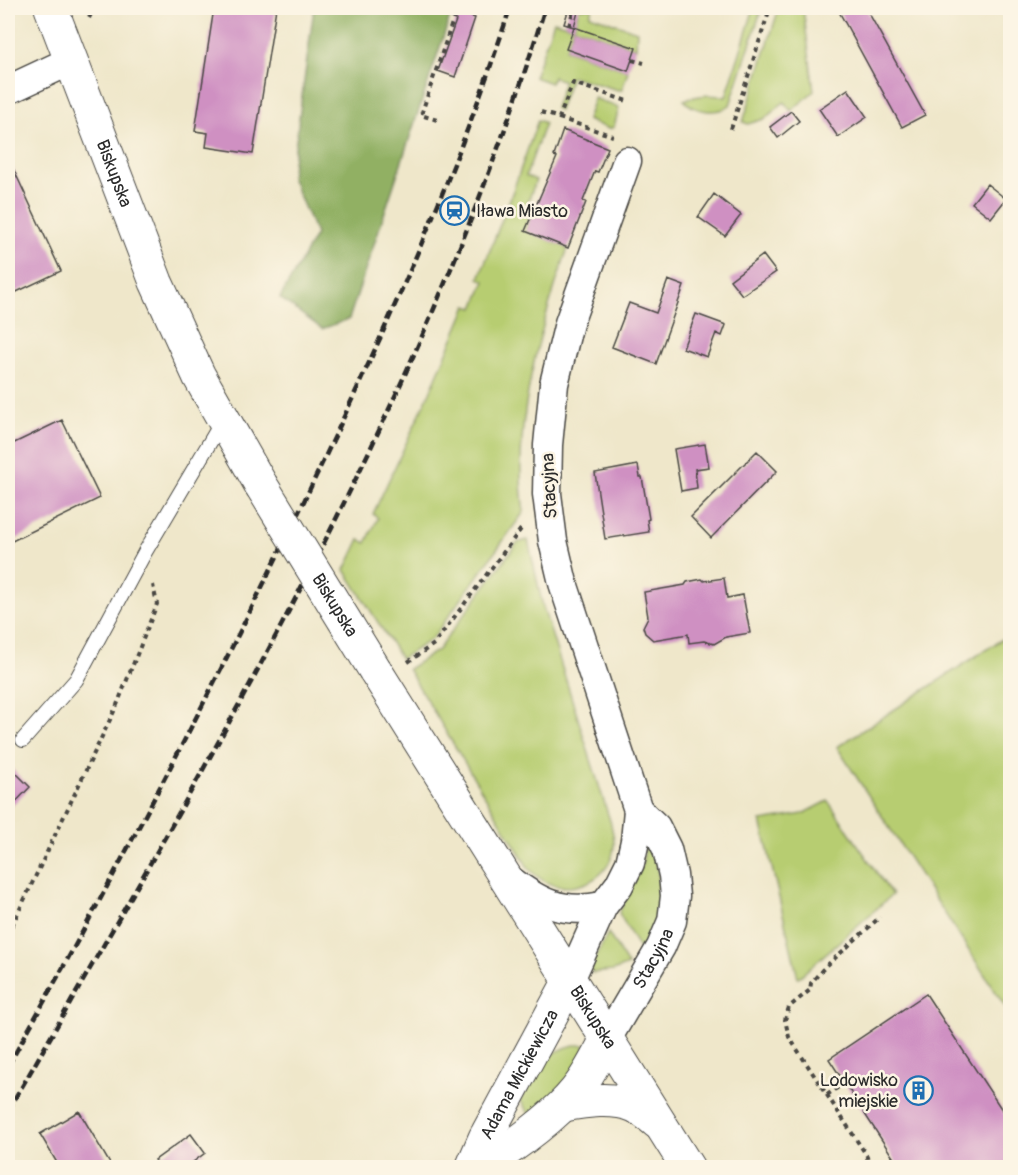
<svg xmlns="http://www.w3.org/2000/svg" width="1018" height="1175" viewBox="0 0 1018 1175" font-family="Pangolin,sans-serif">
  <rect width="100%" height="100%" fill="#fcf5e5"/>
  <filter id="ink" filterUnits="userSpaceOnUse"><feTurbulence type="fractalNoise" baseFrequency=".0167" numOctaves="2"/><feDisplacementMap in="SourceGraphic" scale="12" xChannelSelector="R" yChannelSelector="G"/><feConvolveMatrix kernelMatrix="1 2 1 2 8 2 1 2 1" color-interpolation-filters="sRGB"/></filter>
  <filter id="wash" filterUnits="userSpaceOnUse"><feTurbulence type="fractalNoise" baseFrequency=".008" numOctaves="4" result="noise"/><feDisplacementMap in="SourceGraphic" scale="24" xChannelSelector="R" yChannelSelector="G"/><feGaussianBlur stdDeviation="1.35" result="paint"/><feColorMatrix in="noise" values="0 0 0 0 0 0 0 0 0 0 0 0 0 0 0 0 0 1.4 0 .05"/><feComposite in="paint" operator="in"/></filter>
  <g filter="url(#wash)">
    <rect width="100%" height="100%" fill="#efe7ca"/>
    <path fill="#b7cd71" stroke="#717c4e" stroke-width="1.5" d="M579,8h13l-2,7 47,16 -1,17 -62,-21 -8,22 62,22 -6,19h-4l-47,-14 -12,34 -4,-2 9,-27 -11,-4 -2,6 -17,-6 20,-56 20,6z
      M754,8h8l-32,97c-12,10 -36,7 -46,-5 15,-5 26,-6 42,-3z
      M779,8h24l11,83 -23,20 -7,-9 -20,17 -16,5 -5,-2z
      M594,98l25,10 -5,19 -5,2 -22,-9z
      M538,120l7,3 -19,53 10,4 -11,30 7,3 -6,17 42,18c-28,79 -57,179 -44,264l-92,127 -31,20 -56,-89 15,-31 6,4 12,-25 -5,-4 57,-122 37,-86 7,2 11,-27 -6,-3 30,-76z
      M528,540l15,67 68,217c1,6 3,13 3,19 0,31 -32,50 -61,42 -10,-3 -17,-9 -24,-16l-121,-200 30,-19 79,-107z
      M1010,634v380l-173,-267z
      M828,801l64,94 -94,83 -37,-157 42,-7z
      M647,838c16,36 22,82 -6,114l-22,-39 23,-49z
      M608,933l20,32 -15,6 -21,2 -1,-7z
      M574,1045h11c-1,24 -38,54 -55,70l-10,-15c16,-26 22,-47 54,-55z"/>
    <path fill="#91b063" stroke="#5e6e47" stroke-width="1.5" d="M314,8h139l-104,311 -27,10 -42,-31 36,-64 -25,-57z"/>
    <g id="blocks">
      <path fill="#cf90c2" d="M214,8h62l-23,146 -47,-7 2,-14 -13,-2z
        M569,8h10l-5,19 -10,-3z
        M837,8h29l59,107 -23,12z
        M459,12l16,6 -20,59 -17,-6z
        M574,27l62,21 -8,23 -62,-22z
        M848,89l19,28 -29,20 -19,-28z
        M791,111l8,10 -21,17 -8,-11z
        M563,130l45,18 -10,24 -3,-1 -12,30 3,1 -18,46 -43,-17 32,-74 -3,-1z
        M12,166l49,105 -53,25v-128z
        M987,184l19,15 -15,19 -19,-15z
        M714,194l27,21 -16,21 -27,-19z
        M763,255l13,17 -34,23 -12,-15z
        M668,280l16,6 -28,78 -44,-17 17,-44 27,10z
        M696,314l30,11 -4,11 -6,-3 -9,24 -24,-9z
        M62,420l38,78 -92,45v-97z
        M705,444l4,23 -14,2 2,19 -16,3 -7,-42z
        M757,451l20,20 -66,67 -20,-21z
        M638,465l2,12h2l7,42 -2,1 2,12 -44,7 -10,-66z
        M724,578l3,20 16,-3 7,38 -24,4 -12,7 -10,-3 -15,2 -1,-9 -35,6 -8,-7 -2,-6 5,-10 -4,-25 41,-7 2,-3 15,-3 2,2z
        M8,765l22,22 -22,23z
        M926,994l84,128v46h-110l-71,-109z
        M79,1111l30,51 3,6h-52l-20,-34z
        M191,1134l14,19 -20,15h-24l-6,-8z"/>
    </g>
  </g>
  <g filter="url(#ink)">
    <use href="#blocks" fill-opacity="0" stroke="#484743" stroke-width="1.5"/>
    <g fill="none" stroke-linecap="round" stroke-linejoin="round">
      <defs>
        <path id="service" d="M23,740l53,-60 69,-128 78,-132"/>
        <g id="minor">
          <path d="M8,90l62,-29"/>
          <path d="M506,877c32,25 55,38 97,29"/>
          <path d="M569,982l34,-76 16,-21 11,-22 5,-22 3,-31 -75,-227 -10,-42 -6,-47 1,-49 6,-61 15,-61 58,-162"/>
          <path id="s1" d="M607,1039l54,-92 11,-26 3,-25 -2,-21 -6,-26 -11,-22 -18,-17"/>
        </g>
        <g id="tertiary">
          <path id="s2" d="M51,8l105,274 43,94 62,109"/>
          <path id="s3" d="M375,670l313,498"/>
          <path d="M564,1105c22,-4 49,-8 71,1 8,4 16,11 23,17"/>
          <path id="s4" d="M472,1168l13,-30 84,-156"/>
          <path d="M480,1168c31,-20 80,-54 101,-84 10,-14 18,-30 26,-45"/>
        </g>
      </defs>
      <use href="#service" stroke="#484743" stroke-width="16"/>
      <use href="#minor" stroke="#484743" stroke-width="31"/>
      <use href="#tertiary" stroke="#484743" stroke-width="35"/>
      <path stroke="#484743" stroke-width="4" stroke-dasharray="4.5 4.5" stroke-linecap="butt" d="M89,18l5,-10
        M569,26l5,-18
        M632,60l12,3
        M541,112l18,6 14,-35 57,19
        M559,118l54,18
        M437,120l-16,-5 36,-107
        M731,129l39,-121
        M408,662l26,-18 87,-115
        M8,934l109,-229 40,-101 -4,-19
        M827,1095l13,-9
        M868,1168l-1,-12 -78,-119 -4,-17 4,-13 21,-17 1,-7 11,-13 58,-53"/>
      <use href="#service" stroke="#fff" stroke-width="14"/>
      <use href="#minor" stroke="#fff" stroke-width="28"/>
      <use href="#tertiary" stroke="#fff" stroke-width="33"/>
      <path stroke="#2b2b2b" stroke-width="4.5" stroke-dasharray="9 4.5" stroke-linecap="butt" d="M8,1066c105,-186 205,-376 298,-569 76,-159 150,-321 204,-489
        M8,1111c204,-355 417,-709 537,-1103"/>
      <defs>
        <g id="tertiary-bridge">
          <path id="s5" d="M261,485l114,185"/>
        </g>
      </defs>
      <use href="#tertiary-bridge" stroke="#484743" stroke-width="35" stroke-linecap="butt"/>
      <use href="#tertiary-bridge" stroke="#fff" stroke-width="33"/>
    </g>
  </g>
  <defs>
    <symbol id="station-ring" viewBox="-11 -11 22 22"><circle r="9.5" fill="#fcf5e5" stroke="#1f6fb2" stroke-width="1.5"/><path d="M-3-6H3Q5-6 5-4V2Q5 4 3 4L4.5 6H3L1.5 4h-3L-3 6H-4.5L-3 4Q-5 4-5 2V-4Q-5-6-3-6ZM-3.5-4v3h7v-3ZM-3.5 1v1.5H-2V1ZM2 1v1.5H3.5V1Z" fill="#1f6fb2"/></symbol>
    <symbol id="building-ring" viewBox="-11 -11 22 22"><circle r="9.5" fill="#fcf5e5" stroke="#1f6fb2" stroke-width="1.5"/><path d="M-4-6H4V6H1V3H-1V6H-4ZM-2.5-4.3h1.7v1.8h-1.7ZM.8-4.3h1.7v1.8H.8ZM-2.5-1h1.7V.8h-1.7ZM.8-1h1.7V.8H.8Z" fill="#1f6fb2"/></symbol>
  </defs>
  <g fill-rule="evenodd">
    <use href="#station-ring" x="438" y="194" width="33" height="33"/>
    <use href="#building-ring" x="902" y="1074" width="33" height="33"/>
  </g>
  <g text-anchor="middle" stroke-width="5" stroke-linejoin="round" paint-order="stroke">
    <g font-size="18" fill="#2b2b2b" stroke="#fcf5e5">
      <text dy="6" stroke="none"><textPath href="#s2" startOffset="177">Biskupska</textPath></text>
      <text transform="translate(549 486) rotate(-93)" y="6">Stacyjna</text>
      <text dy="6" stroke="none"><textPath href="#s5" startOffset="141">Biskupska</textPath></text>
      <text dy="6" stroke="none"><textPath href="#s1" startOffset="93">Stacyjna</textPath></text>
      <text dy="6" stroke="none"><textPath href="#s3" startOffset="410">Biskupska</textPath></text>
      <text dy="6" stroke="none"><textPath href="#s4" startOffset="105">Adama Mickiewicza</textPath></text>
    </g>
    <g font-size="18" fill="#2b2b2b" stroke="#fcf5e5" text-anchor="start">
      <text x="476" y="217">Iława Miasto</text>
      <text x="898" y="1086" text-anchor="end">Lodowisko<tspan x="898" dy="21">miejskie</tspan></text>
    </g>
  </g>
  <rect width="1018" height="1175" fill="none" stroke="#fcf5e5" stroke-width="30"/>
</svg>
